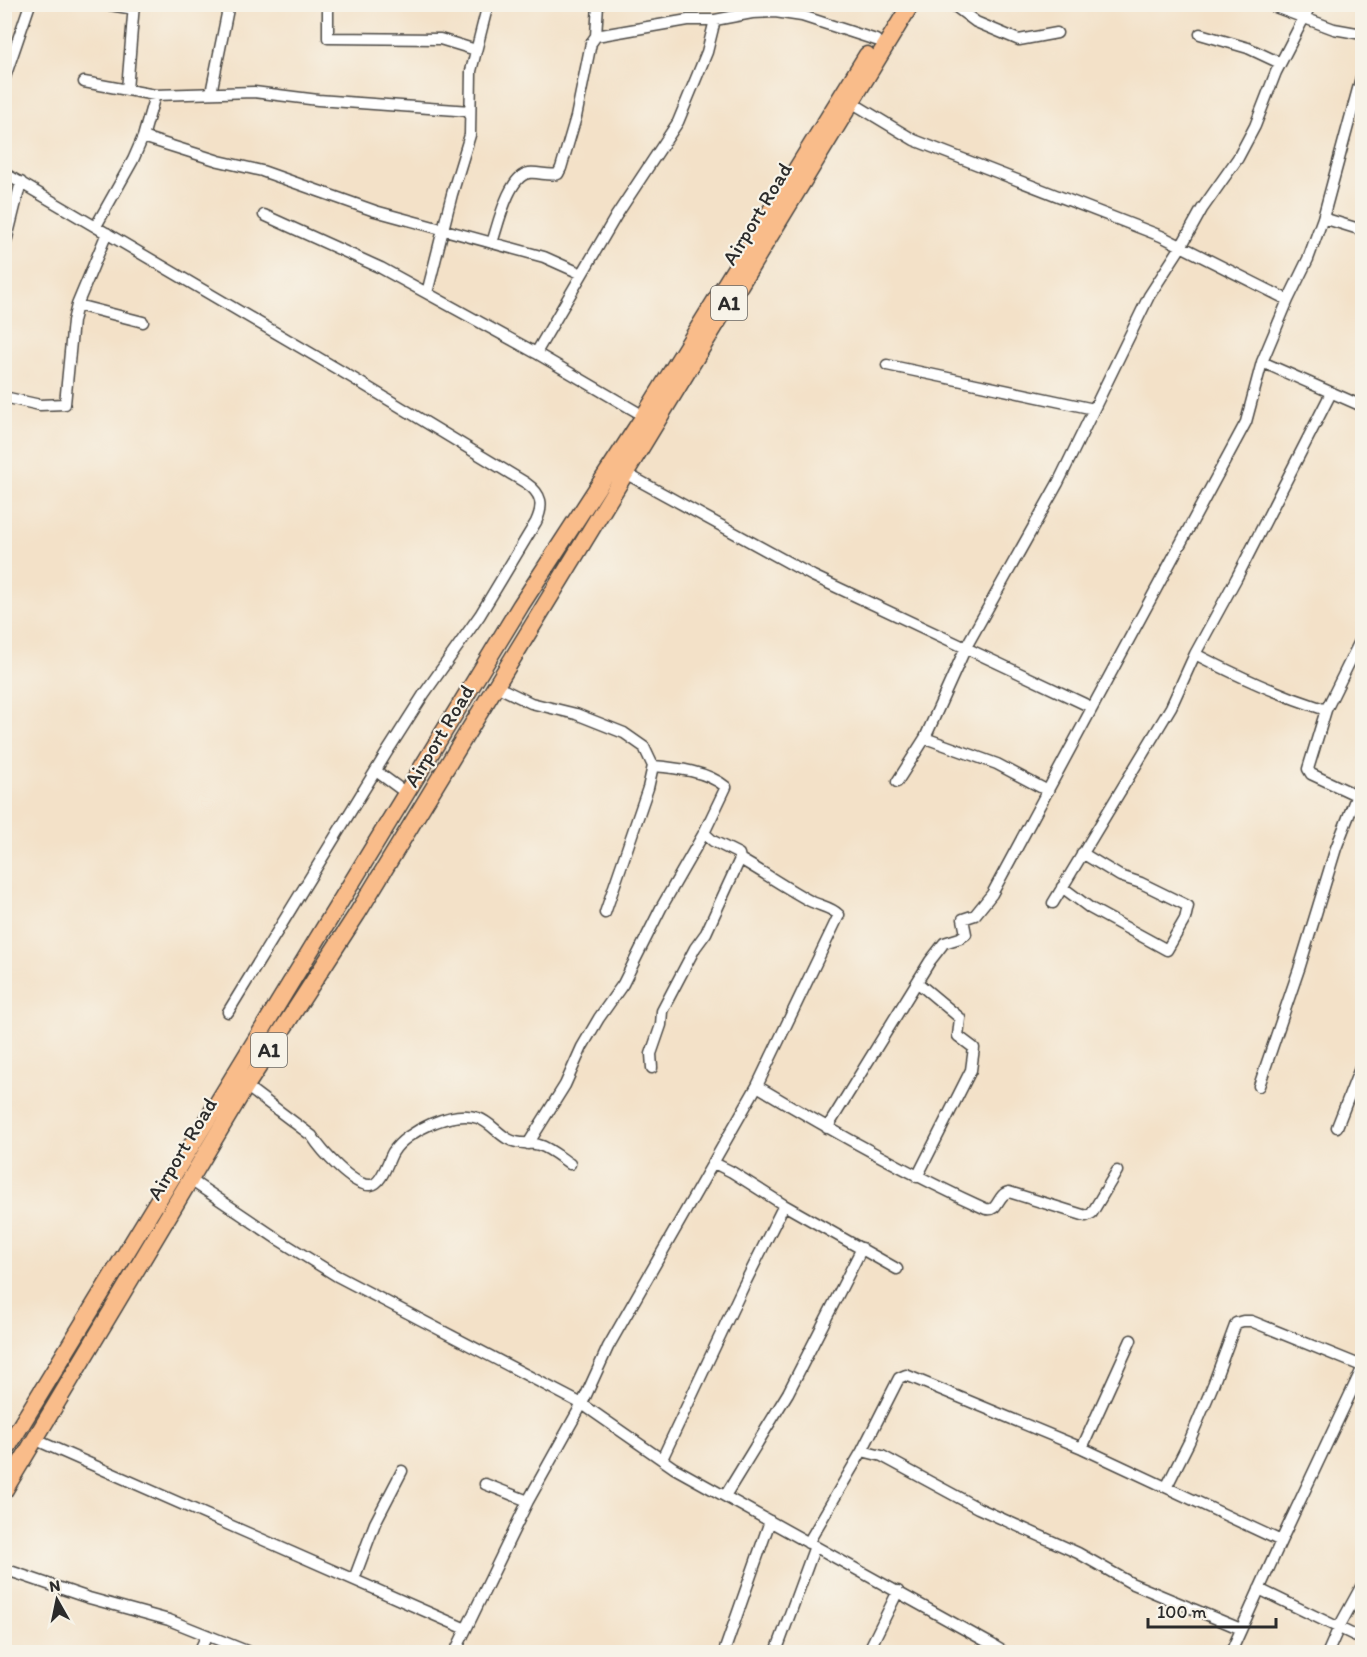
<svg xmlns="http://www.w3.org/2000/svg" width="1367" height="1657" viewBox="0 0 1367 1657" font-family="Itim,sans-serif">
  <rect width="100%" height="100%" fill="#f7f3e8"/>
  <filter id="ink" filterUnits="userSpaceOnUse"><feTurbulence type="fractalNoise" baseFrequency=".0167" numOctaves="2"/><feDisplacementMap in="SourceGraphic" scale="12" xChannelSelector="R" yChannelSelector="G"/><feConvolveMatrix kernelMatrix="1 2 1 2 8 2 1 2 1" color-interpolation-filters="sRGB"/></filter>
  <filter id="wash" filterUnits="userSpaceOnUse"><feTurbulence type="fractalNoise" baseFrequency=".008" numOctaves="4" result="noise"/><feDisplacementMap in="SourceGraphic" scale="24" xChannelSelector="R" yChannelSelector="G"/><feGaussianBlur stdDeviation="1.35" result="paint"/><feColorMatrix in="noise" values="0 0 0 0 0 0 0 0 0 0 0 0 0 0 0 0 0 1.4 0 .05"/><feComposite in="paint" operator="in"/></filter>
  <g filter="url(#wash)">
    <rect width="100%" height="100%" fill="#f3e1c8"/>
  </g>
  <g filter="url(#ink)">
    <g fill="none" stroke-linecap="round" stroke-linejoin="round">
      <defs>
        <path id="minor" d="M104,4l30,5
          M328,4v34l112,1 36,11
          M897,4l1,1
          M952,4l24,18 43,18 38,-7
          M1267,4l67,25 28,5
          M1200,34l48,14 32,15
          M596,36l92,-16h27l37,-7 23,-1 27,4 74,24
          M4,80l26,-76
          M84,82l71,13 99,-3 64,8 152,11
          M127,90l7,-86
          M211,93l18,-89
          M143,137l76,24 43,10 113,40 169,46 38,17
          M4,173l347,204 175,106c16,11 18,22 10,39l-56,93 -56,79 -37,58 -159,260
          M264,215l117,53 155,85 108,63
          M1323,218l39,12
          M96,226l37,-66 10,-23 12,-42
          M492,243c6,-18 17,-68 37,-70 10,-1 19,3 29,1l3,-6 15,-51 15,-74 5,-7 2,-32
          M4,250l17,-68
          M427,293l25,-99 18,-59 1,-64 17,-67
          M1288,300l20,-41 15,-41 39,-144
          M77,305l66,17
          M536,353l80,-137 62,-94 29,-70 8,-32
          M1262,362l100,44
          M887,365l207,44
          M4,397l36,8 25,-1 8,-83 4,-16 30,-72
          M625,473l188,103 278,131
          M1195,654c45,23 82,40 131,56
          M925,738l72,26 51,27
          M376,771l30,22
          M897,782l28,-44 41,-91 92,-164 91,-187 33,-51 20,-36 36,-51 17,-32 21,-54 35,-68
          M1356,795l-45,-21 -3,-5 18,-59 36,-73
          M1062,887l28,21 77,42 18,-31 3,-13 -47,-23 -21,-7 -38,-23
          M1053,903l118,-196 24,-53 41,-75 95,-186
          M605,913l43,-125 5,-22
          M652,1068l-1,-14 10,-29 1,-14 33,-63 11,-15 34,-74
          M246,1086l66,50c9,14 41,51 59,49 11,-1 17,-25 22,-33 13,-21 61,-43 85,-34 12,4 19,15 30,21 10,6 21,3 31,6 11,3 22,13 31,19
          M757,1086c75,45 150,87 229,123 13,3 11,-15 23,-17l77,24 6,-3 25,-42
          M1259,1086l40,-117 37,-121 26,-66
          M1337,1127l25,-64
          M827,1128l103,-167 14,-18 16,-5 6,-4 -3,-15 12,-4 17,-21 254,-472 16,-60 26,-62 -127,-64 -247,-96 -68,-41
          M528,1144l37,-59 17,-38 17,-29 24,-34 38,-76 43,-75
          M714,1163l18,9 52,33 113,64
          M917,1177l54,-107 3,-22 -16,-12 2,-18 -42,-35
          M189,1179l90,61 58,36 245,128 92,64 317,176 13,8
          M36,1440l430,189
          M1082,1448l49,-108
          M862,1451l20,5 96,52 100,45 53,30 110,46
          M662,1459l81,-172 41,-82
          M485,1484l43,17
          M1167,1486l22,-44 24,-57 23,-62 7,-2h8l111,45
          M725,1496l63,-103 74,-145
          M808,1543l54,-92 37,-73 7,-3 176,73 199,93
          M4,1569l85,29 80,22 80,32
          M354,1579l21,-56 27,-52
          M1259,1589l103,50
          M199,1652l8,-17
          M455,1652l73,-151 54,-97 26,-57 149,-261 82,-171c-8,-8 -19,-9 -29,-14 -24,-13 -47,-29 -70,-42l-1,-5 -26,-13 -9,-8 22,-46c-19,-16 -49,-19 -73,-21l-9,-19 -20,-14 -48,-19 -45,-11 -35,-17
          M724,1652l46,-131
          M776,1652l39,-106
          M868,1652l30,-61
          M1231,1652l50,-111 81,-172
          M1328,1652l11,-25 23,-42"/>
        <path id="trunk" d="M4,1453l517,-848 123,-189 223,-361
          M4,1491l242,-405 111,-172 554,-910"/>
      </defs>
      <use href="#minor" stroke="#494643" stroke-width="13"/>
      <use href="#trunk" stroke="#494643" stroke-width="19"/>
      <use href="#minor" stroke="#fff" stroke-width="10"/>
      <use href="#trunk" stroke="#f9bc8a" stroke-width="16"/>
    </g>
  </g>
  <g text-anchor="middle" stroke-width="4.5" stroke-linejoin="round" paint-order="stroke">
    <g fill="#f7f3e8" stroke="#686764" stroke-width="1.5">
      <rect x="711" y="286" width="36" height="34" rx="4.5"/>
      <rect x="251" y="1033" width="36" height="34" rx="4.5"/>
    </g>
    <g font-size="20" font-weight="bold" fill="#2b2b2b">
      <text x="729" y="310">A1</text>
      <text x="269" y="1057">A1</text>
    </g>
    <g font-size="21" fill="#2b2b2b" stroke="#f7f3e8">
      <text transform="translate(757 214) rotate(-59)" y="7">Airport Road</text>
      <text transform="translate(439 736) rotate(-59)" y="7">Airport Road</text>
      <text transform="translate(182 1149) rotate(-59)" y="7">Airport Road</text>
    </g>
  </g>
  <rect width="1367" height="1657" fill="none" stroke="#f7f3e8" stroke-width="24"/>
  <g transform="translate(57 1600) rotate(351)" stroke="#f7f3e8" stroke-width="4.5" paint-order="stroke">
  <path d="M0-4.5L10 22L0 15L-10 22Z" fill="#2b2b2b"/>
  <text y="-9" font-size="16" font-weight="bold" text-anchor="middle" fill="#2b2b2b">N</text>
  </g>
  <path d="M1148 1618v9h128v-9" fill="none" stroke="#2b2b2b" stroke-width="3"/>
  <text x="1157" y="1618" font-size="18" fill="#2b2b2b" stroke="#f7f3e8" stroke-width="4.5" paint-order="stroke">100 m</text>
</svg>
